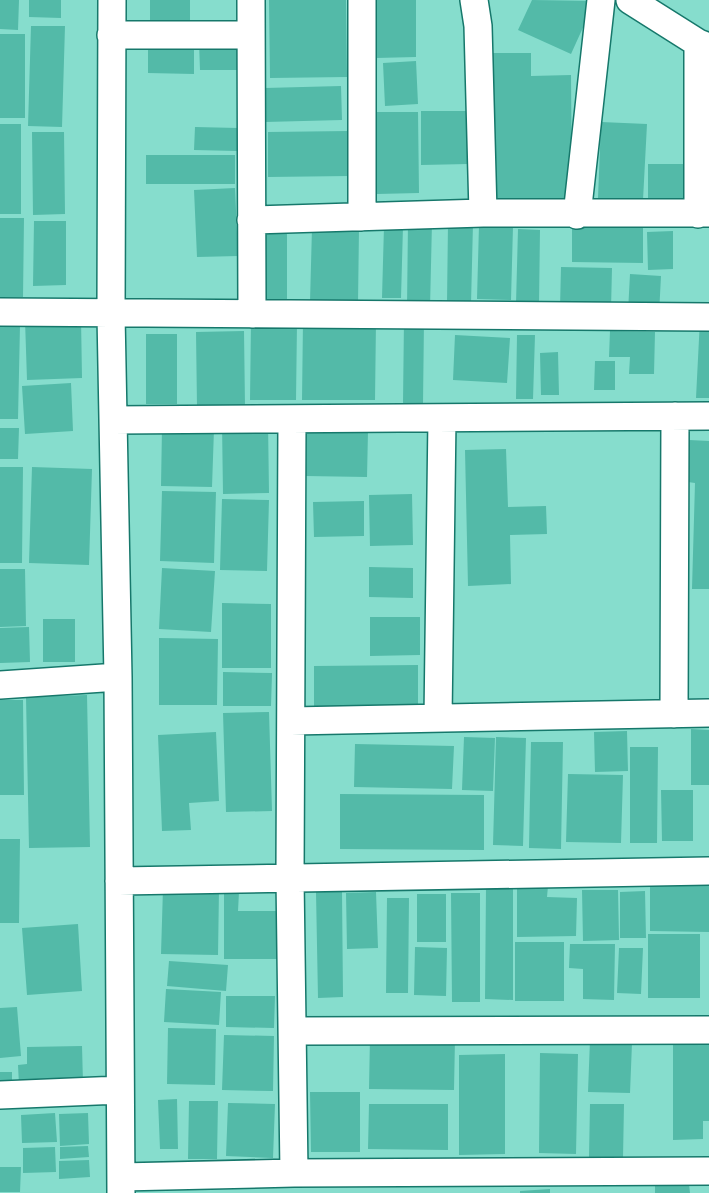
<svg xmlns="http://www.w3.org/2000/svg" width="709" height="1193" viewBox="0 0 709 1193" font-family="Mulish,sans-serif">
  <rect width="100%" height="100%" fill="#86ddcd"/>
  <path fill="#53baa8" d="M0,0h19l-1,30 -18,-1z
    M29,0h32v18l-32,-1z
    M150,0h40v21h-40z
    M269,0h77l1,77 -77,1z
    M376,0h40v57l-40,1z
    M532,0l63,1 -24,53 -53,-24z
    M31,26h34l-3,101 -34,-1z
    M0,34h25v84h-25z
    M148,41l46,1v32l-46,-1z
    M239,41v29h-39l-1,-28z
    M493,53h38v23l40,-1 1,124 -78,1z
    M416,61l2,43 -33,2 -2,-43z
    M341,86l1,34 -77,2v-34z
    M421,111h46l1,53 -47,1z
    M376,112h42l1,81 -42,1z
    M601,122l46,2 -4,76 -45,-2z
    M0,124h21v90h-21z
    M195,127l43,1 -1,23 -43,-1z
    M349,131v45l-81,1v-45z
    M32,132h32l1,82 -32,1z
    M146,155h89v29h-89z
    M648,164h35v44h-35z
    M235,188l3,68 -41,1 -3,-67z
    M0,218h24l-1,79h-23z
    M34,221h32v64l-33,1z
    M408,222h24l-2,86h-23z
    M448,223h25l-2,81 -24,-1z
    M479,225l34,1 -2,74 -34,-1z
    M384,226h19l-2,72h-19z
    M572,227h71v36l-71,-1z
    M263,228h24v75h-24z
    M312,228h47l-1,75 -48,-1z
    M518,229l22,1 -1,75 -23,-1z
    M673,231v38l-25,1 -1,-38z
    M561,267l51,1 -1,41 -51,-1z
    M630,274l31,2 -2,38 -31,-2z
    M81,318l1,60 -55,2 -2,-60z
    M404,319l20,1 -1,83h-20z
    M700,319l9,1v78h-13z
    M303,321h73l-1,79h-73z
    M251,322l46,1 -1,77h-46z
    M0,325h20l-2,94h-18z
    M244,331l1,76h-48l-1,-75z
    M610,331l45,1 -1,42h-25l1,-17h-21z
    M146,334h31v70h-31z
    M455,335l55,3 -3,45 -54,-3z
    M517,335h18l-2,64h-17z
    M558,352l1,43h-18l-1,-42z
    M595,361h20v29h-21z
    M71,383l2,48 -48,3 -3,-48z
    M268,422l1,71 -46,1 -1,-71z
    M0,428h19l-1,31h-18z
    M162,428l52,1 -2,58 -51,-1z
    M307,431h61l-1,46 -61,-1z
    M689,440l20,1v148h-17l3,-106 -7,-1z
    M506,449l2,58 38,-1 1,28 -37,1 1,49 -43,2 -3,-136z
    M0,467h23l-1,96h-22z
    M32,467l60,2 -3,96 -60,-2z
    M162,491l54,1 -2,71 -54,-2z
    M412,494l1,51 -43,1 -1,-51z
    M222,499l47,1 -2,71 -47,-1z
    M364,501v35l-50,1 -1,-35z
    M369,567l44,1v30l-44,-1z
    M162,568l53,3 -4,61 -52,-3z
    M0,569h25l1,57 -26,1z
    M222,603l49,1v64h-49z
    M370,617h50v38l-50,1z
    M43,619h32v43h-32z
    M29,627l1,35 -30,1v-35z
    M159,638l59,1 -1,66h-58z
    M418,665v42l-104,1v-42z
    M223,672l49,1 -1,33h-48z
    M87,695l3,152 -61,1 -3,-151z
    M0,700h23l1,95h-24z
    M269,712l3,99 -46,1 -3,-99z
    M691,729l18,1v55h-18z
    M627,731l1,40 -33,1 -1,-40z
    M216,732l3,69 -30,2 2,27 -29,1 -4,-96z
    M464,737l31,1 -2,53 -31,-1z
    M496,737l30,1 -3,108 -30,-1z
    M531,742h32l-2,107 -32,-1z
    M355,744l99,2 -2,43 -98,-2z
    M630,747h28l-1,96h-27z
    M568,774l55,1 -2,68 -55,-1z
    M661,790h32v51h-31z
    M340,794l144,1v55l-144,-1z
    M0,839h20l-1,84h-19z
    M650,884h59v48l-59,-1z
    M517,886h31l-1,11 30,1 -1,38 -59,1z
    M163,888l56,1 -1,66 -57,-1z
    M486,888l27,1v111l-28,-1z
    M582,890h36l1,50 -36,1z
    M645,891l1,47h-26v-46z
    M239,892l-1,19h39v48h-53v-66z
    M316,892h26l1,105 -25,1z
    M376,892l2,56 -31,1 -1,-56z
    M451,893h29v109h-28z
    M417,894h29v48h-29z
    M387,898h22l-1,95h-22z
    M78,924l4,67 -55,4 -5,-67z
    M648,934h52v64h-52z
    M515,942h49v59h-49z
    M570,944h45l-1,56 -31,-1v-30l-14,-1z
    M415,947l32,1 -1,48 -32,-1z
    M619,948h24l-2,46 -24,-1z
    M169,961l59,4 -2,26 -59,-5z
    M166,989l55,3 -2,33 -55,-3z
    M226,996h49l-1,32 -48,-1z
    M17,1007l4,49 -21,2v-50z
    M168,1028l48,1 -1,56 -48,-1z
    M224,1035l50,1 -1,55 -51,-1z
    M370,1037l85,1 -1,52 -85,-1z
    M590,1040l42,3 -2,50 -42,-1z
    M709,1041v80h-6v18l-30,1v-98z
    M82,1046l1,37 -64,2 -1,-20 9,-1v-17z
    M540,1053l38,1 -2,100 -37,-1z
    M505,1054v100l-46,1v-100z
    M0,1072h12v15h-12z
    M310,1092h50v60h-49z
    M177,1099l1,50h-18l-2,-49z
    M189,1101h29l-1,58h-29z
    M228,1103l47,1 -2,54 -47,-2z
    M369,1104h79v46l-80,-1z
    M590,1104h34l-1,54 -34,-1z
    M55,1113l2,29 -35,1 -1,-28z
    M88,1113l1,31 -29,2 -1,-32z
    M88,1146l1,11 -29,2v-12z
    M55,1147l1,25 -33,1v-25z
    M89,1160l1,17 -31,2v-18z
    M0,1167h21l-1,25h-20z
    M689,1184l1,9h-35v-8z
    M550,1189v4h-30v-2z"/>
  <g fill="none" stroke-linecap="round" stroke-linejoin="round">
    <defs>
      <path id="street" d="M112,0l-1,315 7,362 3,516
        M251,0l1,314
        M362,0v217
        M474,0l4,26 5,187
        M630,0l68,43 11,4
        M111,35h140
        M698,43v171
        M577,215l24,-215
        M251,220l232,-7h226
        M0,312l709,5
        M292,419l-2,459 4,295
        M113,420l596,-4
        M0,685l118,-8
        M674,714l1,-298
        M438,718l4,-300
        M291,721l418,-8
        M119,881l590,-10
        M294,1031l415,-1
        M0,1095l120,-5
        M121,1177l173,-4 415,-2"/>
    </defs>
    <use href="#street" stroke="#16786b" stroke-width="30"/>
    <use href="#street" stroke="#fff" stroke-width="27"/>
  </g>
</svg>
